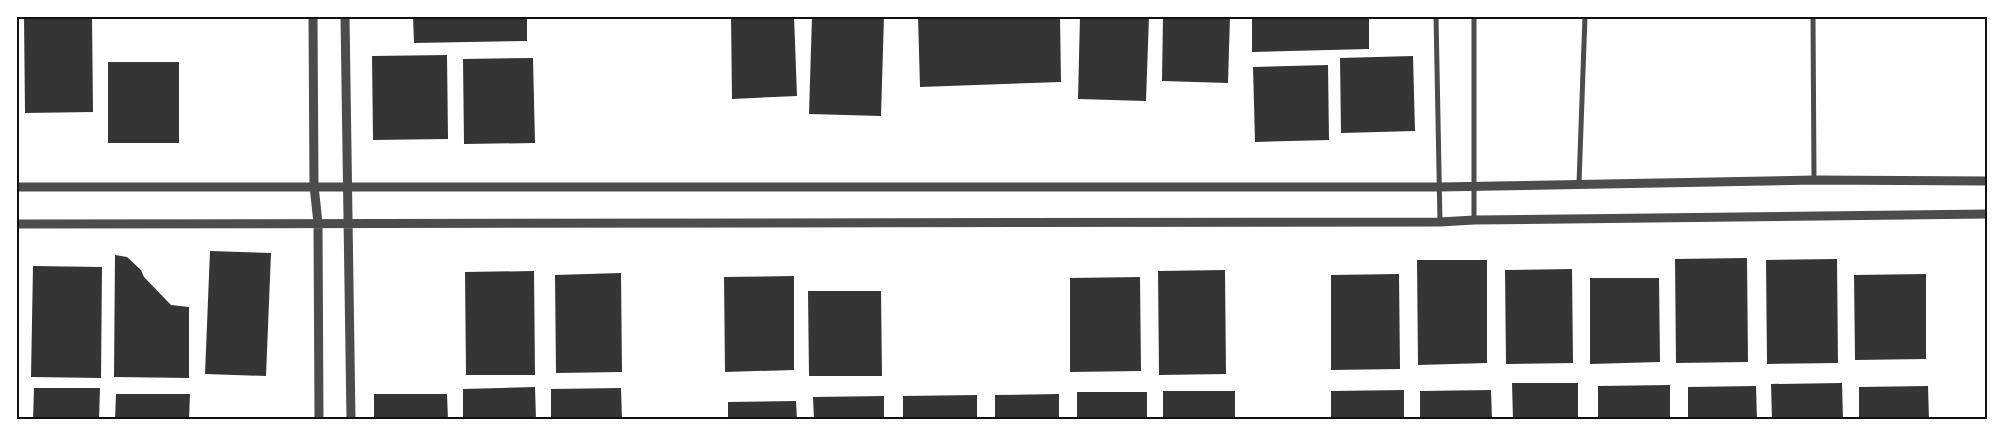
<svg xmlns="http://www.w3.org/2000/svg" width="2004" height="436" viewBox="0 0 2004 436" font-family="'PT Sans',sans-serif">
  <rect width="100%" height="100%" fill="#fff"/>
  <path fill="#353535" d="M24,16h68l1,96 -68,1z
    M413,16h114v25l-113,2z
    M731,16h63l3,80 -65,3z
    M812,16h72l-3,100 -72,-2z
    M918,16h142l1,66 -141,5z
    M1080,16h69l-3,85 -68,-2z
    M1163,16h67l-2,67 -66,-2z
    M1252,16h117v33l-117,3z
    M447,55l1,84 -75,1 -1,-84z
    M1413,56l2,75 -74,2 -1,-75z
    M533,58l2,85 -71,1 -1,-85z
    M108,62h71v81h-71z
    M1328,65l1,75 -74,2 -2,-75z
    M210,251l61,2 -5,123 -61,-2z
    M115,255l12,2 14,13 3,7 27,28 18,2v71l-75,-1z
    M1747,258l1,104 -72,1 -1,-104z
    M1837,259l1,104 -71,1 -1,-104z
    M1417,260h70v103l-69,2z
    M33,266l69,1 -1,111 -70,-1z
    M1572,269l1,94 -67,1 -1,-94z
    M1225,270l1,104 -67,1 -1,-104z
    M534,271l1,104h-69l-1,-103z
    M621,273l1,99 -66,1 -1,-98z
    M1399,274l1,95 -69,1v-95z
    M1926,274v85l-71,1 -1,-85z
    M794,276v94l-69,2 -1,-95z
    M1140,277l1,94 -71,1v-94z
    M1590,278h69l1,84 -70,2z
    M808,291h73l1,85h-73z
    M1512,383h66v37h-65z
    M1842,383l1,37h-71l-1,-36z
    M1670,385v35h-72v-34z
    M1756,386l1,34h-69v-33z
    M1928,386l1,34h-70v-33z
    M535,387l1,33h-73v-31z
    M34,388h66l-1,32h-66z
    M621,388l1,32h-71v-31z
    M1404,390v30h-73v-29z
    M1491,390l1,30h-72v-29z
    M1163,391h72v29h-72z
    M1077,392h70v28h-70z
    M116,394h74l-1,26h-74z
    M374,394h73l1,26h-74z
    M1059,394v26h-64v-25z
    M977,395v25h-74v-24z
    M884,396v24h-70l-1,-23z
    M796,401l1,19h-69v-18z"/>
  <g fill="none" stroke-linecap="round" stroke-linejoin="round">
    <path stroke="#4c4c4c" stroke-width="5" d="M1436,16l4,206
      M1474,16v204
      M1813,16l1,164
      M1579,183l6,-167"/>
    <path stroke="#4c4c4c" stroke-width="9" d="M313,16l1,170 4,37 1,197
      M345,16l6,404
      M16,187h1423l375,-7 174,1
      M16,224l1424,-2 34,-2 514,-6"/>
  </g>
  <rect width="2004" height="436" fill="none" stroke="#ffffff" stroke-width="35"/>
  <rect x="18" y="18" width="1968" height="400" fill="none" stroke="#111" stroke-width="2"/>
</svg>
